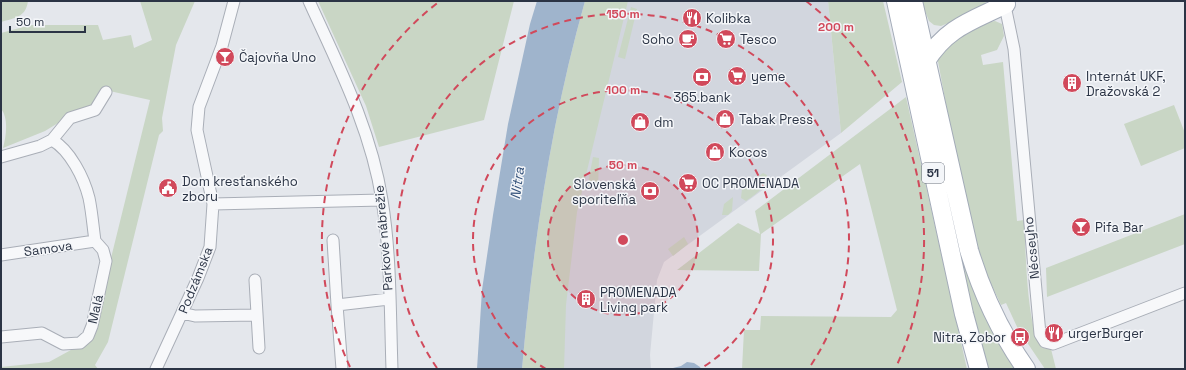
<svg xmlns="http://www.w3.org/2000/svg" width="1186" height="370" viewBox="0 0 1186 370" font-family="'Space Grotesk',sans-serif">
  <rect width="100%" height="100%" fill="#e4e7ec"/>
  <path fill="#d2d6de" d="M606,1h222l13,132 -177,129 -7,18 -7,75 1,14h-107z"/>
  <path fill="#c9d6c5" d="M1,1h27c-2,16 -13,17 -27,21z
    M140,1h55l-19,44 -14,73 1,13 -4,4 -51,207 -13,23 3,4h-97v-2l48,-5 42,-23 59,-239 -45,-10 -12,18 -25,9 -23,14 -42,17c3,-11 6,-30 -2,-39v-76l30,-8h67l5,15 28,-5 3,13 18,-8z
    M318,1h196l-30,119 -105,27 -13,-41z
    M585,1h43l-51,211 -11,93 -2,64h-42c11,-124 29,-248 63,-368z
    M828,1h55l19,81 -61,51z
    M921,1h66l-9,10 -37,15 -7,-1 -5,-4z
    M631,7l6,2 -12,50 -7,-2z
    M995,21l7,3 2,12 -7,14 -16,5 2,10 20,-3 14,159 7,-1c2,29 2,107 18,128l9,1 5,20h-11l-27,-40 -12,-26 -5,2 -23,-49 -16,-66 -25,-134 1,-6 46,-27z
    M906,97l61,272h-225l2,-39h16l1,-14 130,1 6,-7 -37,-146 -99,70 -2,37 -82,-1 61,-47 22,11 -5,-23z
    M1174,105l11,28v15l-44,18 -17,-42z
    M593,157l6,1 -1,31 -11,-1z
    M763,173l4,2c0,12 -12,20 -21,26l-5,-3 1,-9z
    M733,197l-1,14 -4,4h-6l2,-11z
    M1185,214v30l-138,53 -1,-29z
    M684,237l4,7 -15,12 -5,-7z
    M956,246h4l57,123h-32z"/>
  <path fill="#9fb4cc" d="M537,1h48c-34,120 -52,244 -63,368h-45l5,-79 11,-75 15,-91 22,-100z
    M687,362l7,1 6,4 1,2h-32l12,-3z"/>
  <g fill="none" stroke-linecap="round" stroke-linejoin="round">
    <defs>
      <path id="minor" d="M309,1c29,64 62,128 73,199 9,55 8,113 10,169
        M1004,1l10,48 26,285 5,8 8,2 132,-51
        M52,140l18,-22 25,-8 11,-18
        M1,157l39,-11 12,-6c18,10 32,38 37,58 3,14 4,29 6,43
        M213,204l169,-4
        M333,240l4,65 52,-6
        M1,255l94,-14
        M255,280l4,68
        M337,305l5,64
        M182,313l13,3 62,-1
        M1,337l41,-4 21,11 17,-1 8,-7 4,-10 14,-65 -3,-11 -8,-9
        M156,369l42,-91 12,-31 3,-43 -16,-74 2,-23 23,-61 12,-45"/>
      <path id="primary" d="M896,1l68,313 15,55
        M913,1l56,249c13,43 31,82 57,119
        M926,61c21,-34 46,-40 80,-57"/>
    </defs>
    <use href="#minor" stroke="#a9aeb7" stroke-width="13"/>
    <use href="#primary" stroke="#a3abb8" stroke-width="20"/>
    <use href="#minor" stroke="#f7f8fa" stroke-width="11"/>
    <use href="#primary" stroke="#fff" stroke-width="18"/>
  </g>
  <circle cx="623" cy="240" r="75" fill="#d1495b" fill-opacity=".12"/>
  <g fill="none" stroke="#d1495b" stroke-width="2" stroke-dasharray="7 5">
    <circle cx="623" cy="240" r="75"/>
    <path d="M546 369A150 150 0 1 1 700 369"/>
    <path d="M437 368A226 226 0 1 1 809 368"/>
    <path d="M350 367A301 301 0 0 1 440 1M806 1A301 301 0 0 1 896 367"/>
  </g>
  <defs>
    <symbol id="restaurant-disc" viewBox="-11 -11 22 22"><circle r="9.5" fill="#d1495b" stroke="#f4f6f9"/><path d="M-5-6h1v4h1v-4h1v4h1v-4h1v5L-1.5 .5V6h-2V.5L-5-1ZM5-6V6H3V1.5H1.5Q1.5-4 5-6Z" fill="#fff"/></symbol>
    <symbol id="cafe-disc" viewBox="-11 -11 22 22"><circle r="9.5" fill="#d1495b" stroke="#f4f6f9"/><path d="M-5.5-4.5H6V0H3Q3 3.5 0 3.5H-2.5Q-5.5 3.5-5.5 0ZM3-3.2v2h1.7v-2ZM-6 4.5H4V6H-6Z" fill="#fff"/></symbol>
    <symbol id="supermarket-disc" viewBox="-11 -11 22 22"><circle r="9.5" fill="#d1495b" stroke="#f4f6f9"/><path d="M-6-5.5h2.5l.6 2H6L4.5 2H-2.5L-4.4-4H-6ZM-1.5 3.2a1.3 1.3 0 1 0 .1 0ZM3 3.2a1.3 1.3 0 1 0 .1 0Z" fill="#fff"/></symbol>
    <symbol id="bar-disc" viewBox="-11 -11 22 22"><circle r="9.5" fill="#d1495b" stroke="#f4f6f9"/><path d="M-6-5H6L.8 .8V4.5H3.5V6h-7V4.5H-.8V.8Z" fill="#fff"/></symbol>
    <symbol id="bank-disc" viewBox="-11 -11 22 22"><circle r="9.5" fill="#d1495b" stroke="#f4f6f9"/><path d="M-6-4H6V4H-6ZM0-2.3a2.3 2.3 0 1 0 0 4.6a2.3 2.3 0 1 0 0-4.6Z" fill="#fff"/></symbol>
    <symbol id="building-disc" viewBox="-11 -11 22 22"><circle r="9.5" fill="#d1495b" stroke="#f4f6f9"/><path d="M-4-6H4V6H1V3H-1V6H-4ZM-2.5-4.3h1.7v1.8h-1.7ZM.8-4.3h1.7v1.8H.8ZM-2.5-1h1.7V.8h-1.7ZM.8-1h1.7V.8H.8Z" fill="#fff"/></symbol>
    <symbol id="shop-disc" viewBox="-11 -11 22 22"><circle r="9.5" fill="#d1495b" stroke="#f4f6f9"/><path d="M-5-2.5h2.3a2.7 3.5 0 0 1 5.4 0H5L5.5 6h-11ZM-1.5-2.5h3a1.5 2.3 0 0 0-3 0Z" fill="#fff"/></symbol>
    <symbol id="civic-disc" viewBox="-11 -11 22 22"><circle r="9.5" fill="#d1495b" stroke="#f4f6f9"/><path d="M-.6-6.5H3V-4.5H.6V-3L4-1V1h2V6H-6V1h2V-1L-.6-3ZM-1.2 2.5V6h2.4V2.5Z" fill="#fff"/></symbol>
    <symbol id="bus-disc" viewBox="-11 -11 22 22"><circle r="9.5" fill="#d1495b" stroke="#f4f6f9"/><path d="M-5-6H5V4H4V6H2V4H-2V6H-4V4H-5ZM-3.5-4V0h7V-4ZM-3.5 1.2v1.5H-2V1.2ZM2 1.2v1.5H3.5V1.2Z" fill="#fff"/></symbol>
  </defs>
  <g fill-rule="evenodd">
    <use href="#restaurant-disc" x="681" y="7" width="22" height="22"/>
    <use href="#cafe-disc" x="677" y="28" width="22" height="22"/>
    <use href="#supermarket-disc" x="715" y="28" width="22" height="22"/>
    <use href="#bar-disc" x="214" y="46" width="22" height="22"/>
    <use href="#supermarket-disc" x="726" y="65" width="22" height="22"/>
    <use href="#bank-disc" x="691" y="66" width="22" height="22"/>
    <use href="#building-disc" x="1061" y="72" width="22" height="22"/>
    <use href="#shop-disc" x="714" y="108" width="22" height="22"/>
    <use href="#shop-disc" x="629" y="111" width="22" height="22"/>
    <use href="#shop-disc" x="704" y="141" width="22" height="22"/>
    <use href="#supermarket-disc" x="677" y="172" width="22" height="22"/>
    <use href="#civic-disc" x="157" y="177" width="22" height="22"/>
    <use href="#bank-disc" x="639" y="180" width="22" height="22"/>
    <use href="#bar-disc" x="1070" y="216" width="22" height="22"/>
    <use href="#building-disc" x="575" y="288" width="22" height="22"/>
    <use href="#restaurant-disc" x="1043" y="322" width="22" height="22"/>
    <use href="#bus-disc" x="1009" y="326" width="22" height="22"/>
  </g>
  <g text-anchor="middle" stroke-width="3" stroke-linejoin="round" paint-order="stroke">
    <rect fill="#f4f6f9" stroke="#676e7b" stroke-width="1" x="922" y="163" width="22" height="20" rx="3"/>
    <g font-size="12" font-weight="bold" fill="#2b3445">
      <text x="933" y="177">51</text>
    </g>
    <g font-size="13" fill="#2b3445" stroke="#f4f6f9" text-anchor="start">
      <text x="706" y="23">Kolibka</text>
      <text x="674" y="44" text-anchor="end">Soho</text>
      <text x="740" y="44">Tesco</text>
      <text x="239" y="62">Čajovňa Uno</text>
      <text x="751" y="81">yeme</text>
      <text x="1086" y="81">Internát UKF,<tspan x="1086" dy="15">Dražovská 2</tspan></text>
      <text x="702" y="102" text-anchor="middle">365.bank</text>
      <text x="739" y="124">Tabak Press</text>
      <text x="654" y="127">dm</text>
      <text x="729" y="157">Kocos</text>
      <text x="182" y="186">Dom kresťanského<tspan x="182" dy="15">zboru</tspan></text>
      <text x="702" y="188">OC PROMENADA</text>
      <text x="636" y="189" text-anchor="end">Slovenská<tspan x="636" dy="15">sporiteľňa</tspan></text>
      <text x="1095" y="232">Pifa Bar</text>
      <text x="600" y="297">PROMENADA<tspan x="600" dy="15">Living park</tspan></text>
      <text x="1068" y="338">urgerBurger</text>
      <text x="1006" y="342" text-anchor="end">Nitra, Zobor</text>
    </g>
    <g font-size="13" fill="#2b3445" stroke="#f4f6f9">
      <text transform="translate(383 238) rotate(-95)" y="5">Parkové nábrežie</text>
      <text transform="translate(48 248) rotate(-8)" y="5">Samova</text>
      <text transform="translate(1031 248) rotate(-96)" y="5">Nécseyho</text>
      <text transform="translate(195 280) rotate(-68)" y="5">Podzámska</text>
      <text transform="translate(95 309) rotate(-77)" y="5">Malá</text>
    </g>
    <g font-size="14" font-style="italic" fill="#34527a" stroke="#f4f6f9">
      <text transform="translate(517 183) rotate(-82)" y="5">Nitra</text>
    </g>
  </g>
  <circle cx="623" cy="240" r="6" fill="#d1495b" stroke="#f4f6f9" stroke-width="2"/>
  <g font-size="12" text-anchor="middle" font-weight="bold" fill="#d1495b" stroke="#f4f6f9" stroke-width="3" stroke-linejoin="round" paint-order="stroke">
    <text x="623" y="18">150 m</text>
    <text x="836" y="31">200 m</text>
    <text x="623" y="94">100 m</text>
    <text x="623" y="169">50 m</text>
  </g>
  <rect width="1186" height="370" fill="none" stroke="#2b3445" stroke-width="4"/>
  <path d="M10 26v6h75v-6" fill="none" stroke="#2b3445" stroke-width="2"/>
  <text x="16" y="26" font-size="12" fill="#2b3445" stroke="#f4f6f9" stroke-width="3" paint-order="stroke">50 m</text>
</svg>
